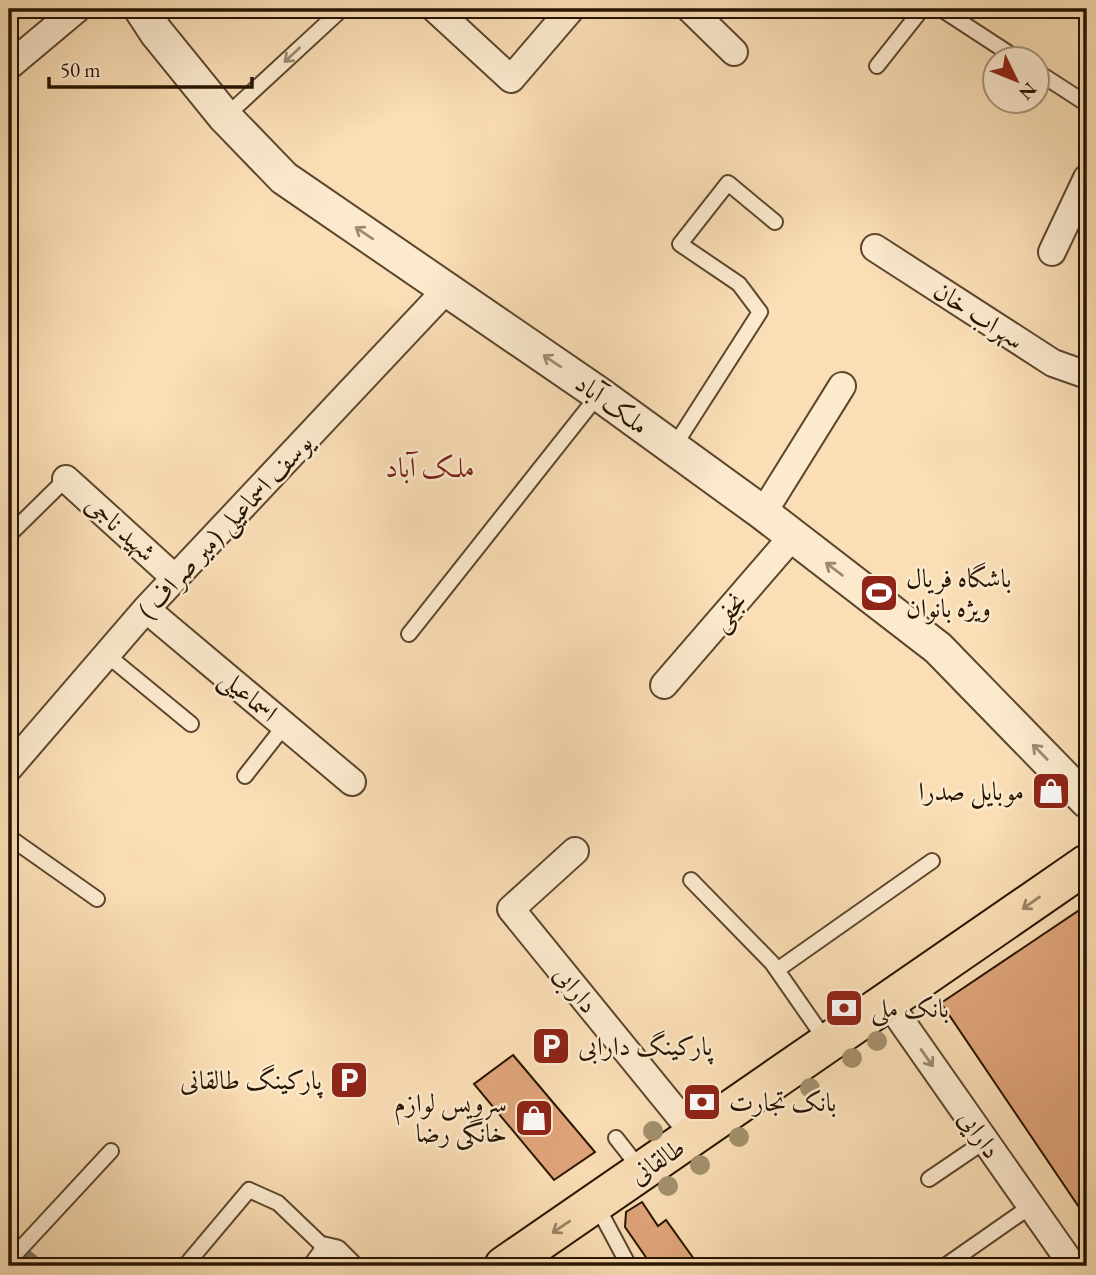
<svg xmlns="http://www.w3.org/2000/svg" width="1096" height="1275" viewBox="0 0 1096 1275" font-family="'EB Garamond',Amiri,serif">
  <rect width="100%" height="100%" fill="#fadeb5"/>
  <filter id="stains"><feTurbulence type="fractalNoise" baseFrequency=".00286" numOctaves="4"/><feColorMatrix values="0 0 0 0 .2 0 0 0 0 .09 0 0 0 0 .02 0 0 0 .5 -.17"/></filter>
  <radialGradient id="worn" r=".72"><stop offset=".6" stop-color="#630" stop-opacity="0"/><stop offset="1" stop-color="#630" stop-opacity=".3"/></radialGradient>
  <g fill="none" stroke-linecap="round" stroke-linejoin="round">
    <path stroke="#70786d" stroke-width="8" d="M25,1252l18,14"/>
  </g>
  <path fill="#e0a47a" stroke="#271400" stroke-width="2" d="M1087,905v314l-146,-216z
    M513,1055l82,97 -41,28 -80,-96z
    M642,1202l16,24 8,-6 33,46h-47l-27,-39 1,-15z"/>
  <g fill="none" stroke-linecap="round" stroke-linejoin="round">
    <defs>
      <path id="service" d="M941,9l78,51
        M877,66l45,-57
        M1036,71l51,33
        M225,117l117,-108
        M673,448l87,-136 -21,-28 -59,-40 48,-61 47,39
        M9,535l57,-56
        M409,634l190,-240
        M107,655l84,69
        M245,776l40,-51
        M9,837l88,62
        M691,880l81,83 55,79
        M777,970l155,-109
        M616,1138l25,32
        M929,1179l56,-38
        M597,1206l32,60
        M9,1261l102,-110
        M185,1266l64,-76 29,13 46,44 -14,19
        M945,1266l86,-60"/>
      <path id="pedestrian" d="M324,1247l13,3 16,16"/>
      <path id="minor" d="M435,9l76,70 60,-70
        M690,9l44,43
        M9,66l68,-57
        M875,248l178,115 34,12
        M1052,252l35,-74
        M66,479l109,99
        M763,513l79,-127
        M146,609l206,173
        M664,685l128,-148
        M9,768l137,-159 301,-320
        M575,851l-64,58 184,226
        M888,1002l185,264"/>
      <path id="tertiary" d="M141,9l15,23 69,85 59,61 315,216 164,119 175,135 149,153"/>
      <path id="primary" d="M504,1266l583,-402"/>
    </defs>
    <use href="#service" stroke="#5c462d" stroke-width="18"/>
    <use href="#pedestrian" stroke="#5c462d" stroke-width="23"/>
    <use href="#minor" stroke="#5c462d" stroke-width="30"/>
    <use href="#tertiary" stroke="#5c462d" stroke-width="37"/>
    <use href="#primary" stroke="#271400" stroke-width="42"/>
    <use href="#service" stroke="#fceacf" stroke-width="14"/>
    <use href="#pedestrian" stroke="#fceacf" stroke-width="19"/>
    <use href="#minor" stroke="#fceacf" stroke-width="26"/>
    <use href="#tertiary" stroke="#fceacf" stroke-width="33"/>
    <use href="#primary" stroke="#fadeb5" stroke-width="38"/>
  </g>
  <g fill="#a3906d">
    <circle cx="877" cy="1041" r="10"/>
    <circle cx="852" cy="1058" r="10"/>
    <circle cx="810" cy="1088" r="10"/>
    <circle cx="653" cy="1131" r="10"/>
    <circle cx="739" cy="1137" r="10"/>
    <circle cx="700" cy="1165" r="10"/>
    <circle cx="668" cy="1186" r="10"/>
  </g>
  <defs><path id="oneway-shaft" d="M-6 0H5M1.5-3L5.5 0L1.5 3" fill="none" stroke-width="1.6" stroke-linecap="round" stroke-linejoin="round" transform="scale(1.75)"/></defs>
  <g stroke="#9c8a72">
    <use href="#oneway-shaft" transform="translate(292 55) rotate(137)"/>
    <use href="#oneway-shaft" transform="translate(364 233) rotate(-146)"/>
    <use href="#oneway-shaft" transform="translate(552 361) rotate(-146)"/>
    <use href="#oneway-shaft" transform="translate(834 569) rotate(-143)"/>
    <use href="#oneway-shaft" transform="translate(1040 752) rotate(-134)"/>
    <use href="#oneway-shaft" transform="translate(927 1058) rotate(55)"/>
  </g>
  <g stroke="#9b8364">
    <use href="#oneway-shaft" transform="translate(1031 903) rotate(145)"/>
    <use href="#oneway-shaft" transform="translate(561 1227) rotate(146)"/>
  </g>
  <defs>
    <symbol id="stadium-square" viewBox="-11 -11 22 22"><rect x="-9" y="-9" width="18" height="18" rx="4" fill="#8f2418" stroke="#fceacf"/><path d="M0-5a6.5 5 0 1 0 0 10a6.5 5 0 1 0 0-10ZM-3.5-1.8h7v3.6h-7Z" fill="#fff"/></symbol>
    <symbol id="shop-square" viewBox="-11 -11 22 22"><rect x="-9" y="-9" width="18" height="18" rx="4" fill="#8f2418" stroke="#fceacf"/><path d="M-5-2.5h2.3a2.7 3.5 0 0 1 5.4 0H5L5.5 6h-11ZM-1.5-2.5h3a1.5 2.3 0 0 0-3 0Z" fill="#fff"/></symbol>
    <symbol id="bank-square" viewBox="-11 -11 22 22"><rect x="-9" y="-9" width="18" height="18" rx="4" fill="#8f2418" stroke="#fceacf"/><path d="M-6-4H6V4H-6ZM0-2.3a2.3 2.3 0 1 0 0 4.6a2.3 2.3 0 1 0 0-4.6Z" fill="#fff"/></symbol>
    <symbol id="parking-square" viewBox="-11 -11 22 22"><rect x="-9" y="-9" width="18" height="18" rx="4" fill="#8f2418" stroke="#fceacf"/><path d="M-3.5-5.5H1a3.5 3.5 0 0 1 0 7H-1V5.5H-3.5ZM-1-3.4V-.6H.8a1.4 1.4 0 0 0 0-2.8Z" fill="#fff"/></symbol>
  </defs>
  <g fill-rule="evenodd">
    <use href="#stadium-square" x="857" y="571" width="44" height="44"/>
    <use href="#shop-square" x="1029" y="769" width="44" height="44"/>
    <use href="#bank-square" x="822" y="986" width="44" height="44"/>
    <use href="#parking-square" x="529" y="1024" width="44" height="44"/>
    <use href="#parking-square" x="327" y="1058" width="44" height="44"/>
    <use href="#bank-square" x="680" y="1080" width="44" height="44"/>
    <use href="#shop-square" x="512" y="1096" width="44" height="44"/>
  </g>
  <g text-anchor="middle" stroke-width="5" stroke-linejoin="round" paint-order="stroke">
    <g font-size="26" fill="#271400" stroke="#fceacf">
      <text transform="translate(979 315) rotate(33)" y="9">سهراب خان</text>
      <text transform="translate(612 404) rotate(36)" y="9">ملک آباد</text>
      <text transform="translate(225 526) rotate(-47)" y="9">یوسف اسماعیلی (میر صراف )</text>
      <text transform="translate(121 528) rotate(42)" y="9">شهید ناجی</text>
      <text transform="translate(728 611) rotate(-49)" y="9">نجفی</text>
      <text transform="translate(249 695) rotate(40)" y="9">اسماعیلی</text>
      <text transform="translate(576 989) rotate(51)" y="9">دارابی</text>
      <text transform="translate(980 1134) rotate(55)" y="9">دارایی</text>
      <text transform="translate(657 1161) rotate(-34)" y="9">طالقانی</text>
    </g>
    <g font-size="26" fill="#271400" stroke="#fceacf" text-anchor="start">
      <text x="906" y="587">باشگاه فریال<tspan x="906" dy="30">ویژه بانوان</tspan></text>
      <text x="1024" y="800" text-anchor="end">موبایل صدرا</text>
      <text x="871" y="1017">بانک ملی</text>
      <text x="578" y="1055">پارکینگ دارابی</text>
      <text x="322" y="1089" text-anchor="end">پارکینگ طالقانی</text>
      <text x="729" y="1111">بانک تجارت</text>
      <text x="507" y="1112" text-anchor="end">سرویس لوازم<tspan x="507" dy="30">خانگی رضا</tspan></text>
    </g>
    <g font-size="28" fill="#7a1f14" stroke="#fceacf">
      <text x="430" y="477">ملک آباد</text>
    </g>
  </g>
  <rect width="1096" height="1275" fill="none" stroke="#fadeb5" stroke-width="35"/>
  <rect x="10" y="10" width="1075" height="1254" fill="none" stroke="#271400" stroke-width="3.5"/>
  <rect x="18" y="18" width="1061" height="1240" fill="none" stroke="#271400" stroke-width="2"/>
  <g transform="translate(1016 80) rotate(133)"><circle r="33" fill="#fceacf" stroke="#a7947c" stroke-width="2"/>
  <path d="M0-5L12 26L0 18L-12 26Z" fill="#8f2418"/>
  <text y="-10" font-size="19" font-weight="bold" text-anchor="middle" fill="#271400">N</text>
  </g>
  <path d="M49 77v10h203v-10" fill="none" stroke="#271400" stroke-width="3.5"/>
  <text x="60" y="77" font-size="21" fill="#271400" stroke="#fceacf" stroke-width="5" paint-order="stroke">50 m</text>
  <rect width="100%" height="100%" filter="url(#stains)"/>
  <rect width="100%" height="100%" fill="url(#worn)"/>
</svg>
